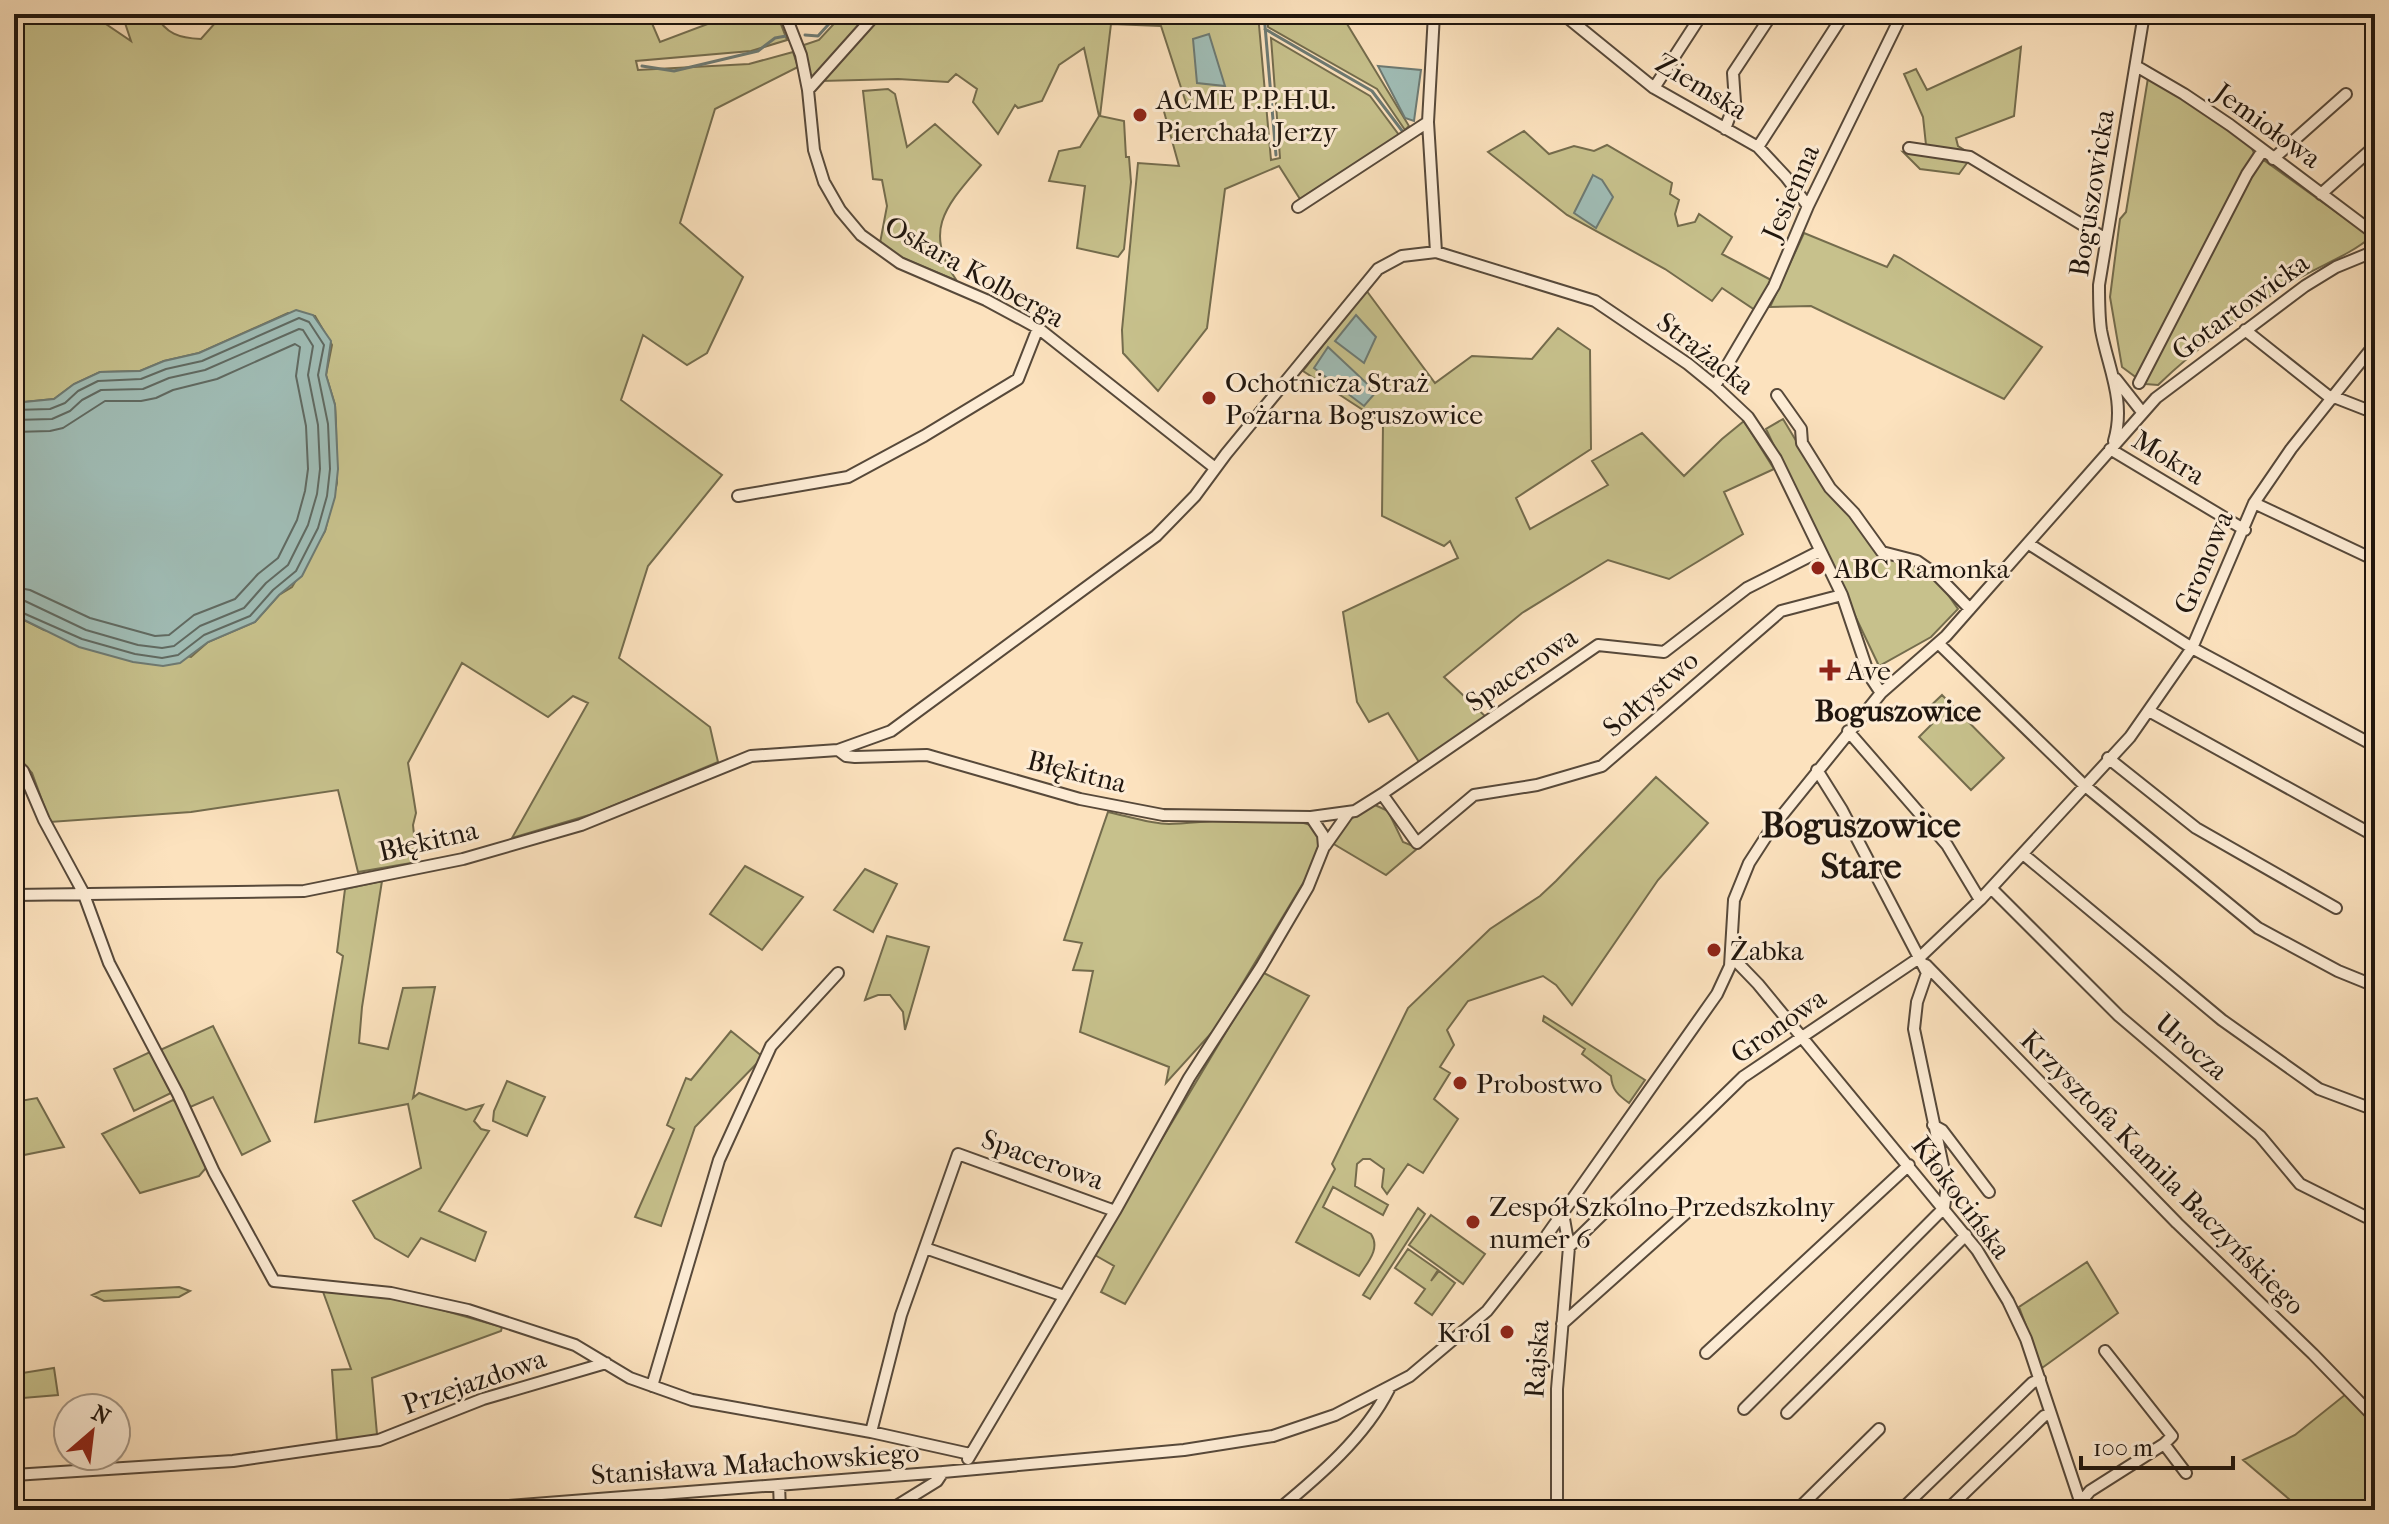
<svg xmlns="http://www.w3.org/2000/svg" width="2389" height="1524" viewBox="0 0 2389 1524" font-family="'IM FELL French Canon',serif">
  <rect width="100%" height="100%" fill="#fce2be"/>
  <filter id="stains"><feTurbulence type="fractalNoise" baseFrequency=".0025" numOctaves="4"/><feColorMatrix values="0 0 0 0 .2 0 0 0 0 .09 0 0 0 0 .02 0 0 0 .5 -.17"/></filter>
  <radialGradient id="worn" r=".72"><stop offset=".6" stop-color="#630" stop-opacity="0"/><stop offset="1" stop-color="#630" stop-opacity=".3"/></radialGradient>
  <path fill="#c7c18c" stroke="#746c4d" stroke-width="2" d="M14,14h77l40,27 -9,-27h33c11,20 24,24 46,25l22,-25h425l12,28 74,-28h43l10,26 -36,11 -115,10 2,9 111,-6 44,-12 5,15 -83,42 -35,114 63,54 -36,76 -20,12 -44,-30 -22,65 101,75 -74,91 -29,92 91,69 8,35 -122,51 -84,25 76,-135 -15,-7 -25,21 -86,-54 -54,100 8,50 -3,12 4,37 -59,10 -20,-82 -147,22 -141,10 -18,-49 -18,-21v-137l30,15 147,27 17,-15 47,-20 24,-27 13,-8 33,-56 12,-48 -1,-60 -1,-18 -9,-30 6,-30 -17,-29 -27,-3 -89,40 -35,8 -24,10 -40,1 -26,12 -20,15 -40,4z
    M843,14h28l-60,66 -7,-35 15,-5z
    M883,14h375l13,146 9,-2 -9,-120 99,58 29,39 -99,64 -21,-33 -54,23 -18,139 -49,63 -35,-38 -1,-23 16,-167 41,3 -16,-58 24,-2 -26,-80 -50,-2 -11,92 24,5 2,36h3l2,25 -7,67 -6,8 -41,-9 8,-62 -36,-5 10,-30 21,-4 19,-31 -15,-68 -25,17 -17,36 -24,7 -3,-3 -17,29 -25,-32 4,-13 -21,-15 -8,8 -50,-3 -76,2z
    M1267,14h74l68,112 -4,4 -28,-41 -109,-62z
    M2021,47l-7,69 -58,22 2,8 13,8 -45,-9 -3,-28 -19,-43 12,-5 11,21z
    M2148,78l36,20 67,48c3,8 5,13 14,15l106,76c-20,17 -47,27 -70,40 -45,26 -106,72 -143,108l-13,-1 -23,-17 -12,-70 10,-78 6,-7z
    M888,89l7,5 12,53 28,-23 46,41c-33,39 -60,65 -24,116l-57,-24 -20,-14 7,-37 -5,-26 -9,-1 -10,-88z
    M1524,131l25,23 25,-8 20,5 13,-6 65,38 -2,11 9,6 -4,14 3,12 17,-4 4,-8 33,23 -10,17 51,27 -18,29 -33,-22 -10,13 -47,-32 -98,-54 -79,-63z
    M1903,152l64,10v1l-8,11 -39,-5z
    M1804,233l83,34 7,-12 6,3 142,89 -38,52 -193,-93 -41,1z
    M1366,290l69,93 37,-27 60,3 26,-31 32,22 1,99 -75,49 14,31 78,-44 -16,-24 50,-28 42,43 38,-37 22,-18 30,48 -50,23 19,42 -74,45 -61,-19 -86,53 -78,64 42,40 -67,45 -31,-49 -19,9 -12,-20 -14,-90 115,-54 -8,-17 -6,5 -62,-30 1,-93 -80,-52z
    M1783,419l33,55 63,80 41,14 19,14 19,27 -27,28 -52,29 -113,-237z
    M1942,695l62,63 -33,32 -52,-53 13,-13 -10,-10z
    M1656,777l52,46 -50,57 -86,125 -16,-20 -13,-9 -75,25 -21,29 7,15 -14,22 10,6 -16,26 24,20 -35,54 -15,-9 -21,30 -5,-7 2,-18 -14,-10h-7l-6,5 -2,22 33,19 -5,10 -50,-28 -10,20 48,27c10,15 -4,29 -12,42l-63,-34 39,-73 -3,-5 76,-156 82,-79 50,-33 16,-15z
    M1375,805l13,6 15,31 15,6 -32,27 -54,-32 17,-23z
    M1108,812c19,4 42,12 61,12 36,-1 120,-14 149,5l2,26 -105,174 -49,54 3,-16 -89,-35 13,-61 -20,-1 9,-27 -18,-3z
    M745,866l58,31 -41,53 -52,-36z
    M865,869l32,15 -24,48 -39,-22z
    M382,881l-20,126 -3,36 29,6 15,-61 32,-1 -22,111 6,-5 47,17 17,-5 -9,16 7,8 8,2 -50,80 47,21 -11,29 -54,-23 -13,19 -33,-19 -22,-37 68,-33 -13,-64 -93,18 28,-166 -6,-4 8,-63z
    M887,936l42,11 -24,83 -2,-18 -13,-17h-12l-13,5z
    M1262,972l47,24 -184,308 -24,-12 13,-26 -21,-12z
    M1544,1016l101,64 -16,23c-11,-8 -17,-13 -18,-27l-29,-22 3,-5 -42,-28z
    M213,1026l57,115 -28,14 -29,-58 -25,11 -30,-57z
    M731,1031l32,26 -68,70 -34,99 -26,-9 39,-88 -7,-4 19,-47 5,2z
    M150,1052l21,41 -37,18 -20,-42z
    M507,1081l38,16 -18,39 -34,-15 1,-10z
    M37,1098l27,49 -50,10v-55z
    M173,1100l4,3 27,53 2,12 -7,8 -59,17 -38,-59z
    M1418,1208l7,6 -55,85 -7,-4z
    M1431,1215l54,39 -22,30 -54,-39z
    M1408,1249l30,21 -7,11 8,-10 16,12 -23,32 -17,-12 10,-14 -30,-21z
    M2087,1262l31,51 -76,55 -23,-61z
    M179,1287l11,4 -11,6 -75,4 -12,-6 9,-4z
    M322,1289l71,7 109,31 -1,4 -129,47 5,56 5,2 -45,5 -5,-71 19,-1z
    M54,1368l4,27 -35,3 -7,-24z
    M2346,1394l29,31v85h-73l-59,-50 52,-25z"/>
  <path fill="#a0bdb6" stroke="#6d7a73" stroke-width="2" d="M1209,34l16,52 -28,-3 -4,-44z
    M1378,66l43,4 -7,51 -9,-3z
    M1593,175l9,5 11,17 -17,31 -22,-15z
    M296,310l17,5 18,26 -5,34 9,30 3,64 -3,28 -10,34 -23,45 -23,19 -24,27 -47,20 -28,21 -17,3 -30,-4 -54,-15 -65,-32v-212l40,-4 20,-15 26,-12 40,-1 24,-10 35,-8z
    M1356,315l20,22 -12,26 -29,-22z
    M1328,347l48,45 -12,14 -50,-38z"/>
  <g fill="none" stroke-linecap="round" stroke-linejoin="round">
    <path stroke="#606a62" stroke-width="2" d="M14,410l36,-1 15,-6 13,-12 20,-10 43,-2 25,-10 36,-8 97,-43 10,4 15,23 -6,30 10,49 2,45 -3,27 -9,32 -22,43 -23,19 -23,26 -46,19 -26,20 -16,3 -27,-4 -53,-15 -68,-30
      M14,420l38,-1 18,-8 12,-11 19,-10 42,-1 26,-11 36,-8 94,-41 4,1 10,16 -5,29 10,50 2,44 -3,25 -9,31 -20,40 -22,18 -22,25 -44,18 -26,20 -12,2 -24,-3 -52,-15 -61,-29 -11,-2
      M14,432l36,-1 13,-3 42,-27h36l15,-3 17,-8 44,-11 78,-35 5,3 -4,29 10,50 2,43 -3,22 -8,29 -19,38 -20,16 -23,25 -41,16 -25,20 -14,1 -65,-18 -60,-28 -16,-3"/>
    <path stroke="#6d7a73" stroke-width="3" d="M1264,14l12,141
      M1265,29l107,62 31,41
      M805,35l13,1 20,-22
      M642,66l32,5 84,-20 17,-13 11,-2"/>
    <defs>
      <path id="minor" d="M785,14l16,41 7,35 6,60 10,32 16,28 21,25 39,28 86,37 52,28 177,140
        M1434,14l-6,108 8,130
        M1563,14l91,74 104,59 28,30 22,29
        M2136,66l48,28 46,31 145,109
        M1654,88l48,-74
        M808,90l68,-76
        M1725,129l10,-27 -2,-29 39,-59
        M1758,147l86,-133
        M1909,148l61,9 136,82
        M2273,159l73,-65
        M2321,194l54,-48
        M1298,207l130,-85
        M2245,330l87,69
        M2116,379l26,33
        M2139,383l108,-209 16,-24
        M1715,386l59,-100 34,-80 94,-192
        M1777,395l24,34 1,14 28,45 24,25 28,39 35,9 20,14 33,34
        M2334,397l41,16
        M2114,441c12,-40 -6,-73 -13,-111 -2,-15 -2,-30 -2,-45l45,-271
        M2110,449l135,81
        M738,496l110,-19 76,-41 94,-57 20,-51
        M2254,503l121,57
        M2029,544l163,104 183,98
        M1938,643l146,142 174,143 80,43 37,15
        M2149,711l226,125
        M1848,731l99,114 33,55
        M838,750l8,6 9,1 72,-2 153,44 83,16 148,2 44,-6 27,-17 35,49 57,-48 63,-10 65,-19 179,-155 61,-16
        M2108,758l88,70 140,80
        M14,763l9,8 21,49 39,72 26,71 69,131 36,78 60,109 117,12 77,17 107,35 55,33 62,22 179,32 99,22
        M1382,794l216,-149 66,7 83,-64 73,-37
        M1325,846l24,-34
        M2023,854l199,166 97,69 56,21
        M1991,888l128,128 141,120 40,48 66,33 9,2
        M14,895l290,-4 159,-32 118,-34 170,-69 87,-6 53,-19 265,-195 39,-40 31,-42 152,-185 24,-13 34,-4 159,49 93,63 27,22 33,31 28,42 66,136 27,80 12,18
        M1731,956l27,28 219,266 31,51 18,38 57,171
        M1926,965l251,258 136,131 62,64
        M1933,1125l9,5 47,62
        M1569,1247l174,-170 176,-119 61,-58 150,-163 62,-89 62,-145 37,-54 84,-105
        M925,1248l139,48
        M1562,1324l131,-117
        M2105,1351l67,85 -8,8
        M1706,1353l203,-188
        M652,1386l67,-226 52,-114 67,-73
        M1744,1409l200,-201 3,-23 -33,-156 3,-27 10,-29 -85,-163 -25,-40
        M1787,1413l179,-178
        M871,1432l30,-117 57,-161 157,57
        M968,1459l147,-248 74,-133 72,-111 47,-80 16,-40 -1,-12 -12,-18
        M14,1475l219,-14 146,-21 104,-41 123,-36
        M779,1485l1,25
        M457,1510l486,-38 241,-22 89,-14 62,-21 75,-39 77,-65 60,-76 170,-241 13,-28 4,-66 15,-37 22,-34 110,-136 65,-57 210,-238 149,-112 31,-19 39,-16
        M890,1510l47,-29 6,-9
        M1278,1510c41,-34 87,-73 111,-121
        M1557,1510v-121l12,-142 -6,-34
        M1797,1510l82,-81
        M1901,1510l131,-127 8,-4
        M1947,1510l97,-94 7,-2
        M2090,1510l-10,-7 10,-12 74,-47 22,29"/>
    </defs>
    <use href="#minor" stroke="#57493a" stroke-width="14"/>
    <use href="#minor" stroke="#fdecd5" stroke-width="10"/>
  </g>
  <g fill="#8f2418" stroke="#fdecd5" stroke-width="3">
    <circle cx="1140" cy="115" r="8"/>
    <circle cx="1209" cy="398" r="8"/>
    <circle cx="1818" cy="568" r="8"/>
    <path d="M1826 658h8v8h8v8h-8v8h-8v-8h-8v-8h8z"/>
    <circle cx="1714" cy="950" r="8"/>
    <circle cx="1460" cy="1083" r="8"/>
    <circle cx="1473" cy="1222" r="8"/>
    <circle cx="1507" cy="1332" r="8"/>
  </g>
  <g text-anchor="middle" stroke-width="6" stroke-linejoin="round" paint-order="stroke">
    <g font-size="28" fill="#20160e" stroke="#fdecd5">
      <text transform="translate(1702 86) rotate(31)" y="10">Ziemska</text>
      <text transform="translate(2268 125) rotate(36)" y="10">Jemiołowa</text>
      <text transform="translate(1790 192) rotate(-66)" y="10">Jesienna</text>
      <text transform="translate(2091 193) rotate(-81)" y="10">Boguszowicka</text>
      <text transform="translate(975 271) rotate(29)" y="10">Oskara Kolberga</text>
      <text transform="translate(2240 306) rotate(-36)" y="10">Gotartowicka</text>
      <text transform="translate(1706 353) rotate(38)" y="10">Strażacka</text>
      <text transform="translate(2169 457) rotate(31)" y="10">Mokra</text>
      <text transform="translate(2203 562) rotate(-67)" y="10">Gronowa</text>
      <text transform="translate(1521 669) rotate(-34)" y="10">Spacerowa</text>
      <text transform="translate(1650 693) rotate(-41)" y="10">Sołtystwo</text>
      <text transform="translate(1077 771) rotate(14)" y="10">Błękitna</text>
      <text transform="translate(428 840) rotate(-13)" y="10">Błękitna</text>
      <text transform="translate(1778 1025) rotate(-35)" y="10">Gronowa</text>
      <text transform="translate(2192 1046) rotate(41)" y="10">Urocza</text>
      <text transform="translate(1043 1159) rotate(20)" y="10">Spacerowa</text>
      <text transform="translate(2163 1172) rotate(45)" y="10">Krzysztofa Kamila Baczyńskiego</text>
      <text transform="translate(1962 1197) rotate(53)" y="10">Kłokocińska</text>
      <text transform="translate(1536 1359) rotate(-86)" y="10">Rajska</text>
      <text transform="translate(474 1381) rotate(-19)" y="10">Przejazdowa</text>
      <text transform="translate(755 1463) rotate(-4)" y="10">Stanisława Małachowskiego</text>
    </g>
    <g font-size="28" fill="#20160e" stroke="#fdecd5" text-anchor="start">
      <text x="1156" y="109">ACME P.P.H.U.<tspan x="1156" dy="32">Pierchała Jerzy</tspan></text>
      <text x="1225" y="392">Ochotnicza Straż<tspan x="1225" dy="32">Pożarna Boguszowice</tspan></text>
      <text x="1834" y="578">ABC Ramonka</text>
      <text x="1846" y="680">Ave</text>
      <text x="1730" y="960">Żabka</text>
      <text x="1476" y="1093">Probostwo</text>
      <text x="1489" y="1216">Zespół Szkolno-Przedszkolny<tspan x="1489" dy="32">numer 6</tspan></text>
      <text x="1491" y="1342" text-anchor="end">Król</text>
    </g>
    <g font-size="30" font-weight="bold" fill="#20160e" stroke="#fdecd5">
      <text x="1898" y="721">Boguszowice</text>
    </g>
    <g font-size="36" font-weight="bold" fill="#20160e" stroke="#fdecd5">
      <text x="1861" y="837">Boguszowice<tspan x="1861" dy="41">Stare</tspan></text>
    </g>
  </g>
  <rect width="2389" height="1524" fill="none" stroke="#fce2be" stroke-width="48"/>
  <rect x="16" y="16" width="2357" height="1492" fill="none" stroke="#20160e" stroke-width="4"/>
  <rect x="24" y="24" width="2341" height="1476" fill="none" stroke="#20160e" stroke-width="2"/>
  <g transform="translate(92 1432) rotate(28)"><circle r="38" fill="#fdecd5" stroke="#a59685" stroke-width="2"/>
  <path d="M0-6L14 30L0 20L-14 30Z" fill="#8f2418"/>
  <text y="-12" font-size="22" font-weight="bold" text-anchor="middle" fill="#20160e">N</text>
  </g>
  <path d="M2081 1456v12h152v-12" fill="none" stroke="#20160e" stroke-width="4"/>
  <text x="2093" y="1456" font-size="24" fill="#20160e" stroke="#fdecd5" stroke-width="6" paint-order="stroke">100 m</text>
  <rect width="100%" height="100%" filter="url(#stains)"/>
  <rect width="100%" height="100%" fill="url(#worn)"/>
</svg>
